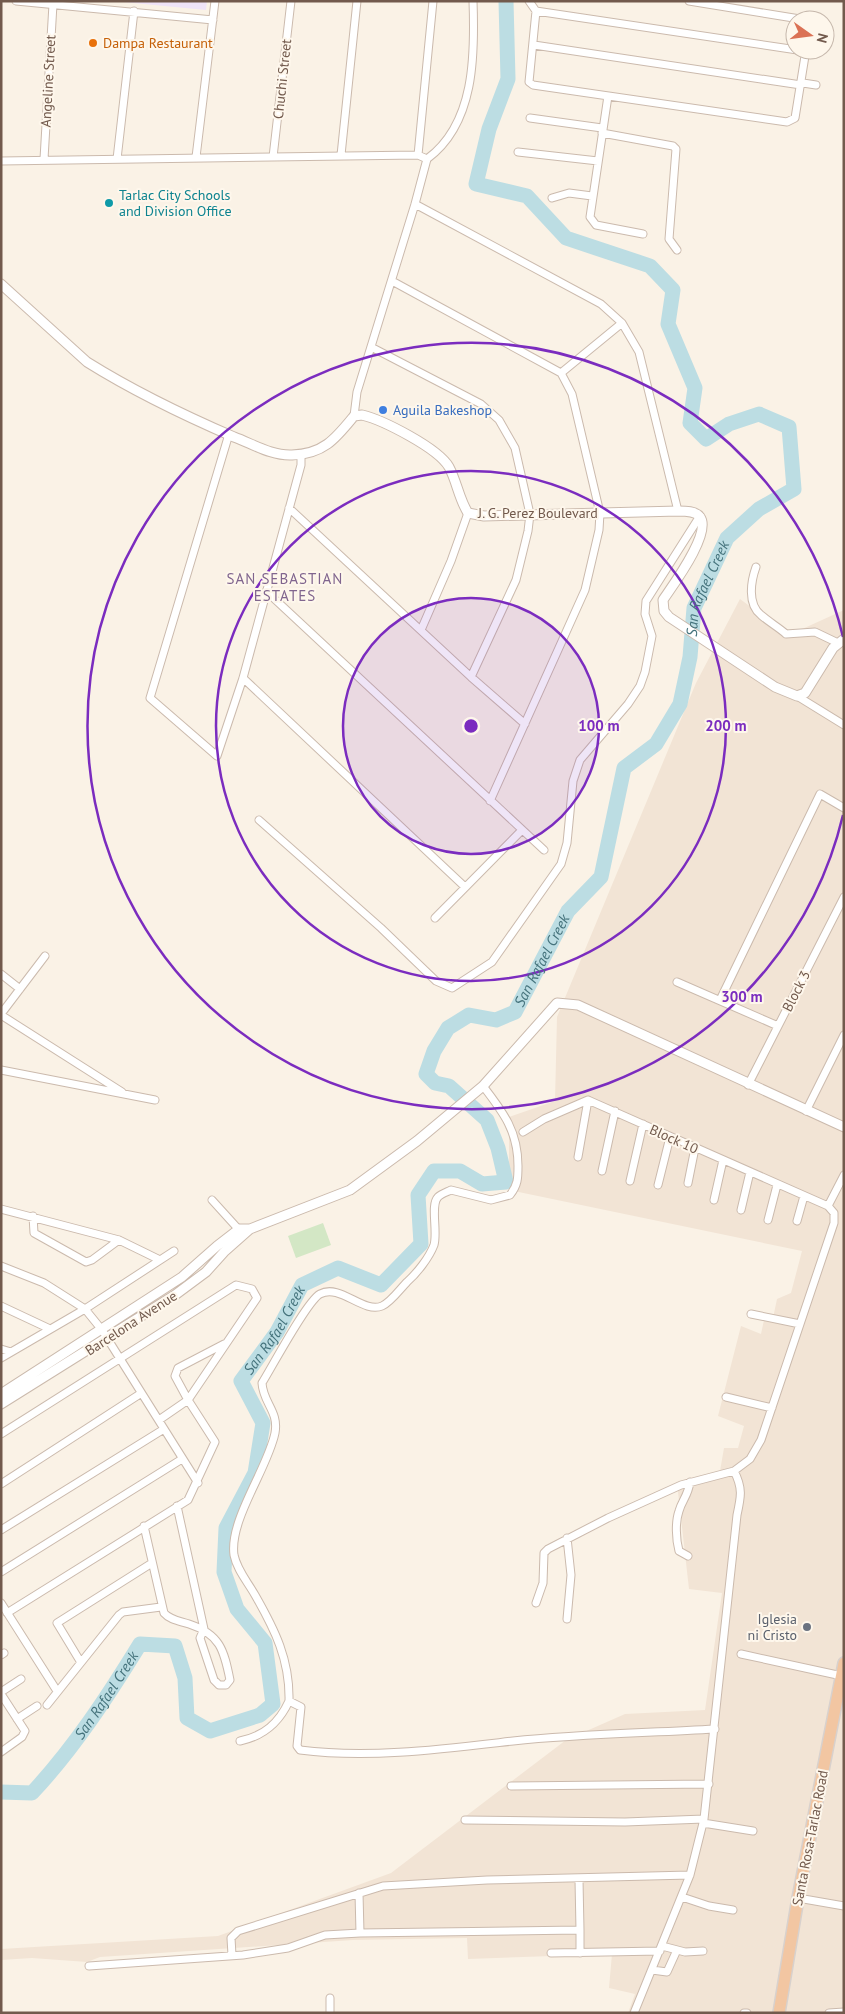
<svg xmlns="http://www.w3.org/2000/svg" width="845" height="2014" viewBox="0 0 845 2014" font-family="'PT Sans',sans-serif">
  <rect width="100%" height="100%" fill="#faf2e6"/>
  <path fill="#f2e4d5" d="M740,599l49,36 55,-25v1403h-216l7,-19 -26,-6 3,-34 -144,5 -1,-21 -114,2 -253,17 -13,5 -55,-4 -31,2v-11l217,-13 173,-63 175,-133 59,-26 80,-4 17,-117 -33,-4 -12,-106 43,-12 4,-23h14l6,-22 -26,-10 23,-90 20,8 3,-14 9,-2 4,-19 14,-6 11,-42 -293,-61v-73l46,-16 2,-84 139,-334z"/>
  <path fill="#efe3f7" d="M113,1h94l-1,9z"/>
  <path fill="#d3e7c5" d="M323,1223l8,22 -35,13 -8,-22z"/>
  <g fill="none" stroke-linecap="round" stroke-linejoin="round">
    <path stroke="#bcdde3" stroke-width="15" id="s1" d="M1,1792l31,1c42,-45 76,-97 108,-149l35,2 10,32 2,40 23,13 50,-16 13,-11 -8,-61 -28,-34 -13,-37 2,-44 29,-55 8,-50 -22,-42 36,-49 25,-47 36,-17 43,17 40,-41 -3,-49 16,-24h26l22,13 24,-2 -8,-34 -11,-28 -38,-34 -14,-3 -9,-9 8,-23 14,-23 21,-13 27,5 19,-8 53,-101 33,-34 23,-109 32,-24 24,-40 10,-47 4,-49 33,-70 32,-29 35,-20 -5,-62 -30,-13 -30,10 -23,15 -16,-16 5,-35 -27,-64 5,-34 -23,-24 -84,-28 -39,-42 -51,-12 13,-55 19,-50 -2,-78"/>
    <defs>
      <path id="minor" d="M16,1l197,19
        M529,1l7,10
        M689,1l117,19
        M536,11l268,40 1,5 -10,62 -8,4 -254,-37 -4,-3z
        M534,45l267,40 2,-2 13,2
        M608,96l-18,121 6,8 47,9
        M530,118l72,10
        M602,133l71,13 3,3 -7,90 8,11
        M518,152l80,9
        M341,155l16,-154
        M418,155l15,-154
        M196,157l19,-156
        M273,157l18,-156
        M44,159l9,-155
        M117,159l17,-148
        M427,159c48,-35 48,-104 46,-158
        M1,161l417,-6 9,4
        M552,198l17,-5 23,3
        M415,204l186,100 21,19 17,29 39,159
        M392,281l169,92 11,21 28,119 -1,17 -14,60 -95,211
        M371,347l110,57 18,16 16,28 15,66 -2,17 -12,49 -45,97
        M561,373l61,-50
        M354,416l3,-24 58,-188 12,-45
        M229,434l-79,264 67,58 26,-78 58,-213v-11
        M289,508l182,169 54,47
        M756,567c-5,14 -9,37 5,48 8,7 17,12 25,19l29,-2 23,11
        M266,591l278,259
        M421,630l30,-69 17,-48
        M243,678l222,209
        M797,696l47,29
        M259,820l122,108 55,53 16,7 40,-26 69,-98 6,-21 6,-62 7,-21 48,-56 12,-18 5,-14 7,-36 -7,-22 1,-13 54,-85
        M435,918l87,-88
        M1,974l19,15
        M677,982l101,44
        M720,1000l100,-206 24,14
        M1,1014l44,-58
        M1,1015l121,77
        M1,1070l154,30
        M748,1085l96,-188
        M483,1086c20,26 35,45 35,80 0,12 0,19 -8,29l-19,5 -40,-10c-4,2 -10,4 -13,7 -8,8 0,34 -4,48 -5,13 -17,28 -27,37 -7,7 -16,20 -25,24 -19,8 -42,-23 -62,-12 -13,7 -48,73 -58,89 1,20 17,28 13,50 -7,35 -46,87 -41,122 3,15 13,26 21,40 20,35 35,65 34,106l12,6 -4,39 3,4c69,9 144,-1 213,-9 67,-7 135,-8 202,-12
        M806,1111l38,-76
        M523,1132l21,-13 44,-19 240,106
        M578,1157l10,-57
        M602,1171l13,-60
        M630,1181l13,-57
        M688,1183l7,-35
        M658,1185l12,-48
        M212,1200l29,32
        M714,1200l9,-40
        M828,1206l16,-31
        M1,1209l118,31 41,20
        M741,1210l9,-38
        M33,1216l1,17 52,29 6,-2 27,-20
        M768,1220l9,-35
        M797,1221l7,-25
        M1,1266l43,17 41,26 17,21 96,153
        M1,1306l49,23
        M751,1314l49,10
        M1,1349l10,3
        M1,1358l84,-49 89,-58
        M726,1397l46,11
        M159,1420l29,-20 -13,-24 3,-8 46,-24
        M1,1434l235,-149 16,4 5,9 -69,102 27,42 -27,58 -181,113
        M1,1484l139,-90
        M144,1526l20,87c6,7 16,8 25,11 31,10 35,26 41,56l-4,5h-7l-5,-5 -14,-42 4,-9 -27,-123
        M1,1530l163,-101
        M688,1556l-9,-5c-3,-11 -4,-29 0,-40 3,-11 9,-15 11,-29
        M1,1572l181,-113
        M1,1603l56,88
        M536,1603l7,-20 1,-30 4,-4 60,-31 73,-33 53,-14 16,-12 11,-19 73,-217v-10l-6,-7
        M567,1619l4,-44 -4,-37
        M741,1654l101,22
        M1,1655l3,-2
        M80,1661l-23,-38 95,-60
        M1,1692l20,-13
        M1,1694l24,37 -3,6 -21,15
        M47,1705l72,-90 4,-3 38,-5
        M17,1719l20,-13
        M240,1741c24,-5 39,-18 49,-40
        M511,1786l198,-2
        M465,1820l160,2 79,-3
        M703,1823l50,8
        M579,1880l1,50
        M359,1893l1,40
        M682,1897l27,9 24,4
        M798,1898l46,8
        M662,1946l23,6 18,-1
        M551,1953l109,-2
        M232,1955l-1,-17 7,-7 145,-45 104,-6 203,-5
        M89,1966l154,-11 45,-7 37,-13 35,-2 220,-3v23
        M652,1970l15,2 10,-22
        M330,1998v15
        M634,2013l56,-138 14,-56 33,-304c4,-18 6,-27 -3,-44
        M744,2013h3
        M829,2013l15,-1"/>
      <path id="tertiary" d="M1,284l86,78c48,30 96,53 147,75 19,7 38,19 58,18 32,-1 44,-17 62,-39l8,-1c21,5 76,33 87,52 8,15 10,32 19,46l16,3 194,-5c7,0 18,0 22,6 12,16 -27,68 -37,83l1,11 5,6 106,70 22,9 8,-3 28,-45 11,-9
        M1,1394l181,-117 35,-31 22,-17h11
        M1,1404l174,-109 31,-23 18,-20 26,-23 100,-39 67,-49 66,-55 74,-83 21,2 266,122"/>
      <path id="trunk" d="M779,2013l19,-115 46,-235"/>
    </defs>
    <use href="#minor" stroke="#cbbaad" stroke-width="9"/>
    <use href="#tertiary" stroke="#cbbaad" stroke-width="11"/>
    <use href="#trunk" stroke="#d8d1cd" stroke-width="14"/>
    <use href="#minor" stroke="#fff" stroke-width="7"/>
    <use href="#tertiary" stroke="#fff" stroke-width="9"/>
    <use href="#trunk" stroke="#f2c6a2" stroke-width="11"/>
  </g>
  <circle cx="471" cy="726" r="128" fill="#7b2cbf" fill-opacity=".12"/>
  <g fill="none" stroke="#7b2cbf" stroke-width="2.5">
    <circle cx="471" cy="726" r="128"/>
    <circle cx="471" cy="726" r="255"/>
    <path d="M843 815A383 383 0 1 1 843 637"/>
  </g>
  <circle fill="#e8710a" stroke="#fef7ec" stroke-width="2" cx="93" cy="43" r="5"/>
  <circle fill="#0f9aa8" stroke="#fef7ec" stroke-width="2" cx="109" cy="203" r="5"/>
  <circle fill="#3f7fe0" stroke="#fef7ec" stroke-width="2" cx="383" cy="410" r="5"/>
  <circle fill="#6b7280" stroke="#fef7ec" stroke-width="2" cx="807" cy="1627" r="5"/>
  <g text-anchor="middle" stroke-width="4" stroke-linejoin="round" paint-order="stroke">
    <g font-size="14" fill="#c56008" stroke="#fef7ec" text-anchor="start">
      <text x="103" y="48">Dampa Restaurant</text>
    </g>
    <g font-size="14" fill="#725a4d" stroke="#fef7ec">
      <text transform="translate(282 79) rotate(-84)" y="5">Chuchi Street</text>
      <text transform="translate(48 81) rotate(-87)" y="5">Angeline Street</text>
      <text x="538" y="518">J. G. Perez Boulevard</text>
      <text transform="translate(796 991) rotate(-63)" y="5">Block 3</text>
      <text transform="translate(674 1139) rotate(24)" y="5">Block 10</text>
      <text transform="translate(131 1323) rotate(-33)" y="5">Barcelona Avenue</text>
      <text transform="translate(810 1838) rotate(-79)" y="5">Santa Rosa-Tarlac Road</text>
    </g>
    <g font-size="14" fill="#0d838f" stroke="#fef7ec" text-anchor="start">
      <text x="119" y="200">Tarlac City Schools<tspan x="119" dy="16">and Division Office</tspan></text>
    </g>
    <g font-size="14" fill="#366cbe" stroke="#fef7ec" text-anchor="start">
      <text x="393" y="415">Aguila Bakeshop</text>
    </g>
    <g font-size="14" fill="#5b616d" stroke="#fef7ec" text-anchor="end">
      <text x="797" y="1624">Iglesia<tspan x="797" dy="16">ni Cristo</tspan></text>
    </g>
    <g font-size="15" letter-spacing="1" fill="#80658e" stroke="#fef7ec">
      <text x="285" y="584">SAN SEBASTIAN<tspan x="285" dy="17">ESTATES</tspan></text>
    </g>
    <g font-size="15" font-style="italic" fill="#45737c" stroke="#fef7ec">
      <text dy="5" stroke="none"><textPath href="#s1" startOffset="1926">San Rafael Creek</textPath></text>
      <text dy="5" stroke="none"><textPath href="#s1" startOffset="1505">San Rafael Creek</textPath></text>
      <text dy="5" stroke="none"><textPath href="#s1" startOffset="830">San Rafael Creek</textPath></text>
      <text dy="5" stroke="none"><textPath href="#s1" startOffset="154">San Rafael Creek</textPath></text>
    </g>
  </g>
  <circle cx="471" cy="726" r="8" fill="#7b2cbf" stroke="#fef7ec" stroke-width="2.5"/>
  <g font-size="15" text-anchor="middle" font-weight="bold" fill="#7b2cbf" stroke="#fef7ec" stroke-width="4" stroke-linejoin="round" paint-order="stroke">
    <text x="599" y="731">100 m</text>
    <text x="726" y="731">200 m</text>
    <text x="742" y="1002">300 m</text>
  </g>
  <rect width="845" height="2014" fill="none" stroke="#725a4d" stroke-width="5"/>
  <g transform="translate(810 35) rotate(104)"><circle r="24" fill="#fef7ec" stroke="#c6b8ac"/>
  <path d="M0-4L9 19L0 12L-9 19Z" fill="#db7255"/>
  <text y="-8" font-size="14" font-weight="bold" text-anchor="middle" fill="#725a4d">N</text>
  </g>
</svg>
